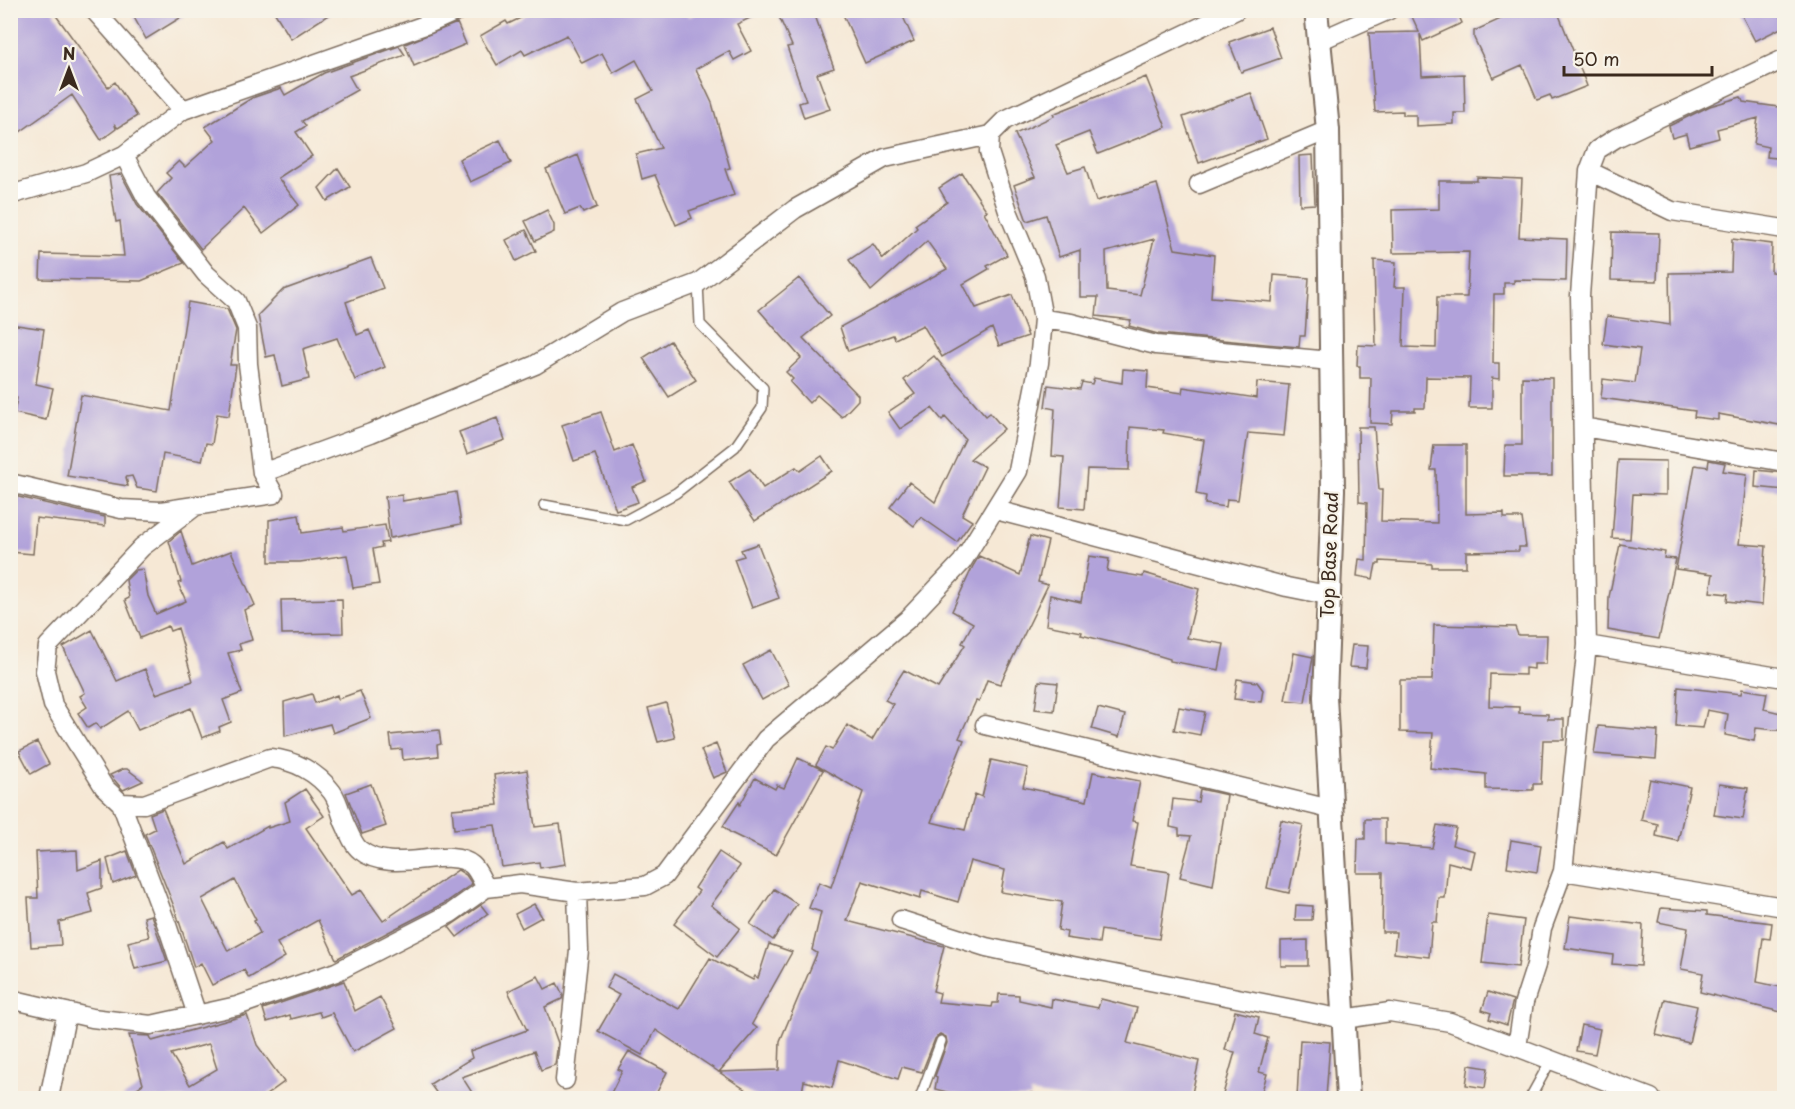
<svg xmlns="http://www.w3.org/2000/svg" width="1795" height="1109" viewBox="0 0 1795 1109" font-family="'Playpen Sans',sans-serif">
  <rect width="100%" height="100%" fill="#f7f3e8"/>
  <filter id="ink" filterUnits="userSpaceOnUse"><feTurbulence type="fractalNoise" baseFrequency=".0167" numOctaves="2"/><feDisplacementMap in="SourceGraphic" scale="12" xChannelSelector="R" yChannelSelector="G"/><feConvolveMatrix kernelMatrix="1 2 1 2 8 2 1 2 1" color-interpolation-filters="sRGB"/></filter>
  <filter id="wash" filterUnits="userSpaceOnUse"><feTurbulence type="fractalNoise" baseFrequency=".008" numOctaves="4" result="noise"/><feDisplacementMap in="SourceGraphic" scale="24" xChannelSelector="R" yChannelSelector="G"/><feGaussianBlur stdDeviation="1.35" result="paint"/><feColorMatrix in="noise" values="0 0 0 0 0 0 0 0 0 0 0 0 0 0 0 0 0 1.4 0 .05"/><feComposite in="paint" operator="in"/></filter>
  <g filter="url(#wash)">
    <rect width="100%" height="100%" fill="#f6e8d5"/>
    <g id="blocks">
      <path fill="#b1a2da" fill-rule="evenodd" d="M10,10h42l56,77 7,-5 22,34 -19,12 -3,-3 1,4 -15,11 -29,-45 -62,44z
        M130,10h63l-47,29z
        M273,10h63l-45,29z
        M537,10h149l3,7 12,-7h66l-30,14 14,27 -17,9 -5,-9 -33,18 16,34 18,65 -5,1 9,26 -45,16 3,7 -16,7 -21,-50 -13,4 -6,-25 25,-6 -24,-49 16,-8 -17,-31 -23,13 -11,-20 -20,10 -15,-28 -42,20 -3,-5 -25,15 -17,-29 26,-15 2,3z
        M776,10h37l21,58 -17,6 13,35 -26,9 -5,-15 7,-2 -19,-54 5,-1z
        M841,10h59l14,31 -49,22z
        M1409,10h47l6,13 -39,18 -3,-7 2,42 42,-2 1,39h-11v11l-38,2v-11h-13v-4l-28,1 -6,-79 50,-1z
        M1499,10h58l30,76 -35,14 -2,-5 -13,5 -15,-35 -29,13 -19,-40v-7l29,-13z
        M1739,10h39l7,16 -30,15z
        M457,23l9,21 -52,22 -9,-22z
        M1270,27l11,31 -40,14 -12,-30z
        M399,46l6,9 -56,21 8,14 -55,31 4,5 -10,6 16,24 -34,22 21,27 -36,28 -19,-25 -43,41 -44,-56 14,-15 -5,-5 13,-12 6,6 30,-27 -10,-13 47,-29 29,-10 4,7 39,-22z
        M1146,77l20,50 -68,27 -9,-22 -33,13 12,27 17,-5 11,34 61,-17 18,65 39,6 -3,42 61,5 2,-27 35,3 -4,58h-5l-1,11 -141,-13 -29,-8 2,-6 -35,-4 2,-19h-18v-47l-21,7 -13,-42 -19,6 -13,-36 21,-8 -20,-43 39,-18 -1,-2zM1154,239l-14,56 -33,-4 -1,-39z
        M1251,93l16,46 -68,24 -16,-46z
        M1741,97l2,5 42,6v51l-18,-2 1,-10 -14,-3 4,-26 -41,11 2,9 -30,8 -3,-12 -14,4 -3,-12 41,-20z
        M500,140l11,23 -41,19 -11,-23z
        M578,155l19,52 -14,6 -3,-5 -15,6 -19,-45z
        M1313,155l2,49 -15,1 -1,-49z
        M338,168l12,19 -23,14 -8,-13z
        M962,173l25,38 -3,1 23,43 -20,11 2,3 -26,15 13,24 36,-13 16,41 -29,10 -7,-18 -50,29 -19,-32 -28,14 -2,-4 -45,16 -8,-24 107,-58 -20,-28 -56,50 -22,-31 24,-16 10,15 34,-31 -2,-3 32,-23 -8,-14z
        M121,174l16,30 47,59 -43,18 -101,-2 1,-25 83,2 -4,-35 -4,1 -7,-46z
        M1477,177l45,2 -3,58 48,2 -1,42 -52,-1v3h-10v11h-10l-1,69h6v16l-7,-1v30h-23l1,-30 -44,-1 -1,31h-10v3h-22l-1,13 -22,-1 1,-45h-11v-12h-3l1,-21 18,1 -2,-86 22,2 -2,25h11l-2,60 33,1 1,-51h30l2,-45 -76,1 -1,-43 47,-1v-28h38z
        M547,210l7,15v7l-19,9 -10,-20z
        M526,230l10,21 -20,10 -10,-21z
        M1612,232l47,1 -2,48 -46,-1z
        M1732,239l40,5 -1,28 14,1v84l-6,40h6v29l-67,-12v6l-24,-3 1,-6 -94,-13 2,-19 32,4 5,-34 -37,-5 4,-28 63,9 -1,-52 62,-1z
        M371,258l12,30 -37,14 11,33 12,-5 16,37 -30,13 -18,-42 -34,11 6,30 -27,7 -7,-31 -9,2 -8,-42 25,-25z
        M799,278l31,38 -27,22 55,57v5l-16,17 -25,-22 -8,8 -19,-21 3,-3 -7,-7 15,-14 -42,-48z
        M188,302l39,7 9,21 -6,35h6l-7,51 -12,-2 -5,30 -6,-1 -4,18 -39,-7 -6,37 -20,-3 -5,-12 -6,1 2,9 -61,-10 14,-81 90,16z
        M10,324l34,5 -8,55 17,4 -7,32 -32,-7 3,-15 -7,-2z
        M670,341l26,39 -27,17 -26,-39z
        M934,356l52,60 4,-3 14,16 -34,30 15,8 -23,48 10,6 -15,21 -36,-25 -7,9 -24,-19 19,-25 26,20 30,-63 -20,-22 -3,3 -10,-12 -32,21 -12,-17 27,-18 -11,-14z
        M1123,369l25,2 -1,17 35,5 1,-6 73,11 1,-16 32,3 -5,51 -36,-3 -10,67 -11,-1 -1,8 -21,-3 1,-8 -10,-2 8,-54 -41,-7 1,-3 -34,-3 -1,43 -42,-1 -3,40 -24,-2 4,-50 -12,-1 3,-47 -10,-2 3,-22 32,4 2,-7 10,2 2,-6 28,5z
        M1522,377l30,1v98h-48l1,-31h17z
        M601,412l14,40 17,-7 14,36 -14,6 6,15 -22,8 -21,-56 -21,7 -12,-36z
        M497,418l8,22 -38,14 -8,-22z
        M1358,427h16l5,63h3l-1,31 56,2 -1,-53h-5l3,-25h32v69l38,-1v5h18l4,29h-7v4l-53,1v15h-34v-3l-52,-3v3h-4l-3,15 -16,-3 2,-17 7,1 1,-57 -8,-1z
        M822,456l10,15 -77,50 -26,-39 21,-13 13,19 33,-21 4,4z
        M1618,460l48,1v34l-33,-1 -3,45 -18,-1z
        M1709,460l16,3 -2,8 24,3 -8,70 27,2 -4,59 -35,-4 1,-7 -18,-2 3,-18 -37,-5 19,-104 13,2z
        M1756,470l29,3v17l-30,-3z
        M456,492l5,32 -71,14 -5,-41 17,-2v6z
        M10,495l95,22v9l-69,-8 -3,36 -23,-2z
        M299,515l3,18 41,-6 1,4 41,-6 3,17 -7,1 1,4 -9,2 6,35 -26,4 -6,-33 -47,7h-31v-42z
        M181,531l11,35 39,-15 24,54 -11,5 8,30 -13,4 2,6 -13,3 14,40 -19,7 8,22 -12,5 1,4 -18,7 -11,-30 -53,22 -10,-19 -28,18 -4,-6 -8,5 -10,-15 9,-6 -7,-11 5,-3 -22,-46 29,-17 25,51 28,-12 11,25 37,-13 -15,-53 -8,3 -2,-5 -28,12 -15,-38 4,-2 -3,-18 10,-10 7,-1 5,27 8,18 30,-13 -8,-18 3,-1 -12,-41z
        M1030,536l18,5 -10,41 10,3 -48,99 -13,-4 -8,22 -3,-1 -17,37 5,2 -33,82 34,8 10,-36 7,3 9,-37 37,8 -5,19 64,14 6,-29 47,9 -8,40 6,1 -8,44 39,6 -10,67 -58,-9 -2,13 -33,-5 1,-6 -9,-2 4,-28 -61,-10 4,-22 -35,-9 -12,41 -36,-11 -2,8 -58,-18 -15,40 97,25 -11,45 7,2 -2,9 54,5 1,-4h5l1,-9 20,1v5l32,7 1,-8 46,9 3,-9 36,9 -10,35 72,18 -8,37h-127l-33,-5 -1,5h-60l-35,-9 2,-12 -2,-1 12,-33 -1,-6 -6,-3 -5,5 -13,33 -20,-5 -4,12 -59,-19 -7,28 -28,-7 -3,17h-43l-102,-68 -14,25 -44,-24 21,-36 -13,-7 7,-14 66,35 31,-51 43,22 2,-4 3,2 11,-34 23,8 -40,72 5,4 -38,44 60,-2 1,-29 37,-88 -5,-3 9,-38 -12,-4 10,-26 12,5 32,-95 -47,-27 10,-18 6,3 15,-25 25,15 21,-36 -8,-4 19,-30 34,18 27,-43 -3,-2 11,-20 -21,-12 21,-45 6,-10 41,19z
        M758,544l21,54 -27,10 -18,-49 10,-3 -3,-6z
        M1620,544l45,8 -1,6 12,1 -17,80 -51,-9 1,-33z
        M1089,556l20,3 -2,12 36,6 1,-4 55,16 -12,49 37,6 -5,26 -49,-9v-2l-40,-12 -49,-12 1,-3 -36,-7 4,-30 31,7z
        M342,599l1,34 -61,1 -1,-34z
        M1434,625l81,2 3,8h29l-1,29h-12v5l-9,-1v7l-35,-1 -1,32 30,1v6l29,1v5h16v21h-21l-2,44h-8v6l-47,-1v-15l-56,-6 3,-35 -33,-1v-52h32z
        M1352,645l16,1 -2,22 -17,-1z
        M771,650l18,35 -27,15 -19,-35z
        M1294,653l19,4 -8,45 -20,-2z
        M1237,679l20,3 6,8 -2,12 -27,-3z
        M1039,681l19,2 -4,28 -19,-2z
        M1678,687l63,7 1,-5 25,4 -3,16 21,5v17l-29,-3 -2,13 -29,-6 3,-21 -21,-4 -4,18 -27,-2z
        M360,691l11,27 -38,15 -3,-9 -45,12 -1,-34 28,-8 3,9 22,-8 1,4z
        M666,703l9,35 -17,4 -10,-34z
        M1179,707l26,5 -5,23 -26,-5z
        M1098,708l27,7 -6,22 -27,-8z
        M1598,726l60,5 -2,28 -62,-5z
        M439,730l2,14 -4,1 1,11 -35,4 -1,-11 -10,1 -2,-15z
        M37,742l12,22 -18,10 -12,-23z
        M716,744l11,28 -14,6 -12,-28z
        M798,758l25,12 -47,85 -45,-22 -8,-7 16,-24 1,3 15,-27 20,11 2,-4 7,3z
        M123,769h4l16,12 -20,9 -13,-15z
        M527,770l8,57 25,-3 6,40 -26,4 -1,-6 -37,5 -7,-42 -41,4 -2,-20 46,-4 -4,-30z
        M1650,779l40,8 -12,54 -22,-5 2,-12 -17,-4z
        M371,784l15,42 -24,8 -16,-41z
        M1719,784l29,4 -5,31 -29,-4z
        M305,789l19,27 -18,12 46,67 9,-5 22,31 75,-51 8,5 6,9 -27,19 -109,56 -18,-39 -41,23 8,14 -36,21 -5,-8 -32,15 -11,-22 -7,4 -19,-58 -30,-75 10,-5 -5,-15 13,-5 23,55 38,-22 4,7 40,-23v2l22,-7 -5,-19zM235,880l21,40 -2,1 6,12 -32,18 -26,-52z
        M1200,789l27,6 -14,90 -33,-8 11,-41 -12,-1v-6l-9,-2 3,-28 25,3z
        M1365,819h20v25l47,4 5,-23 19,3 -4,17 23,6 -4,17 -23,-6 -3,36h-6l-2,24h-5l-3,35 -35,-4 2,-21h-14l1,-59h-26l1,-34h7z
        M1281,820l22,5 -14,68 -22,-5z
        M1511,840l30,5 -4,27 -30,-5z
        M77,850l1,20 24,-9v27l-14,5 5,20 -34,9 2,23 -30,2 -3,-49h10l-2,-46z
        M127,851l9,24 -23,9 -6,-25z
        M719,852l21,14 -29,39 29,23 -23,29 -43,-33 25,-33 -4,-3z
        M774,889l23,15 -24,36 -23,-16z
        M534,904l8,13 -20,11 -7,-14z
        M481,905l7,9 -31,23 -8,-10z
        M1296,905l17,1 -1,14h-17z
        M1661,908l46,3v4l65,8 -2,16 -7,-1 -6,44 28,6v25l-85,-21 3,-19 -22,-4 7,-41 -30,-6z
        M151,915l16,46 -32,8 -7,-27 21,-5 -5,-20z
        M1488,915l36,5 -6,47 -36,-4z
        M1570,916l73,9 -2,41 -29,-2 1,-9 -48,-7z
        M1308,940v26h-27v-25z
        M538,976l7,13 12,-6 6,12 -1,4 -17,8 13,36 -3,22 -14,5 -7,-19 -72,26 11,17 -13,4h-20l-10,-14 42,-26 -2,-7 57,-21 -19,-39z
        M344,981l11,30 25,-14 17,31 -44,24 -21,-39 -11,4 -2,-5 -28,7 -1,-4 -23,7 -4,-13z
        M1488,992l25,8 -6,25 -18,-6 2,-6 -9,-3z
        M1665,999l32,7 -8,37 -33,-8z
        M1235,1011l24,6 -4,17 13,4 -9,34 8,2 -7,24h-38l13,-46 -10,-2z
        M247,1015l10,30 27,37 -22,16h-140l21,-14 -14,-49 21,1 2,5zM209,1044l8,25 -27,16 -19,-31z
        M1581,1025l19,4 -5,25 -19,-3z
        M1300,1040l30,2 -4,56h-29z
        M629,1051l38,21 -13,26h-32l-11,-5 11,-22 -4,-2z
        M1469,1065l19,3 -3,20 -19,-3z"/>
    </g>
  </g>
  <g filter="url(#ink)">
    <use href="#blocks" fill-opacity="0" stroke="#7c6c5e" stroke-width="1.5"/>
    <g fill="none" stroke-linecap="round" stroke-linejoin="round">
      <defs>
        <path id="service" d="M544,505l82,15 50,-27 59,-46 27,-39 1,-20 -63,-64 -2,-41
          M920,1098l21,-57
          M1530,1098l21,-38"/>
        <path id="minor" d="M94,10l89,100
          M1319,41l70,-31
          M1589,171l83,40 112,18
          M1199,184l129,-54
          M10,195l76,-22 38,-18 59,-45 245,-86 31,-14
          M1043,319l28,4 85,22 175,16
          M1583,427l201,35
          M262,473l109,-40 164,-68 87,-53 76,-29 97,-74 90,-51 105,-23 15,-15 231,-110
          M10,483l111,26 40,2 113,-17 -12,-21 -14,-109 -1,-36 -11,-27 -30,-27 -60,-77 -22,-42
          M197,505l-55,42 -94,99 -3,25 8,34 51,82 17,16 23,1 126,-46c24,2 47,14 62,34 6,8 9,21 12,30 4,8 9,23 16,28 31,26 89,-5 112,15 6,5 10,16 14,23
          M996,510l291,77 40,8
          M1587,645l197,33
          M985,725l345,84
          M121,803l47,125 29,87
          M1563,871l221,36
          M901,920l85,27 82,18 276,54 46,-7 60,10 67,25 7,-45 12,-37 6,-37 21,-57 24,-226 -7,-349 9,-125 8,-21 19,-12 168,-79
          M10,999l82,19 59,7 86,-19 99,-34 115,-59 35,-25 34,-4 57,8 68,-6 19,-10 102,-137 142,-120 54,-57 56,-91 21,-108 4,-44 -8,-43 -27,-65 -19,-59 1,-17
          M1517,1047l134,51
          M565,1080l14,-130 -2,-58
          M49,1098l18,-86"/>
        <path id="tertiary" d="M1316,10l12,120 5,360 -8,207 23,401"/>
      </defs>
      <use href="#service" stroke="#7c6c5e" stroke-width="12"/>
      <use href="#minor" stroke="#7c6c5e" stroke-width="21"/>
      <use href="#tertiary" stroke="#7c6c5e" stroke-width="26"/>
      <use href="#service" stroke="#fff" stroke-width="9"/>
      <use href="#minor" stroke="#fff" stroke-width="18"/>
      <use href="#tertiary" stroke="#fff" stroke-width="22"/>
    </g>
  </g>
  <g text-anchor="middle" stroke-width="4.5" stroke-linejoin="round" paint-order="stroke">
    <g font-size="18" fill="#3b2a1e" stroke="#f7f3e8">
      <text transform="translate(1330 555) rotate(-88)" y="6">Top Base Road</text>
    </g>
  </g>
  <rect width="1795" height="1109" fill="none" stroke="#f7f3e8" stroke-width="36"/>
  <g transform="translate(69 69)" stroke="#f7f3e8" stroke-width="4.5" paint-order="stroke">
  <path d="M0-4.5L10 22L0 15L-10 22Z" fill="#3b2a1e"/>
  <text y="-9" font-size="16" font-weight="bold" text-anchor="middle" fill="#3b2a1e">N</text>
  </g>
  <path d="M1564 66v9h148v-9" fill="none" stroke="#3b2a1e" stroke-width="3"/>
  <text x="1573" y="66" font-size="18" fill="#3b2a1e" stroke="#f7f3e8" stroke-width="4.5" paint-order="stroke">50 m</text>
</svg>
